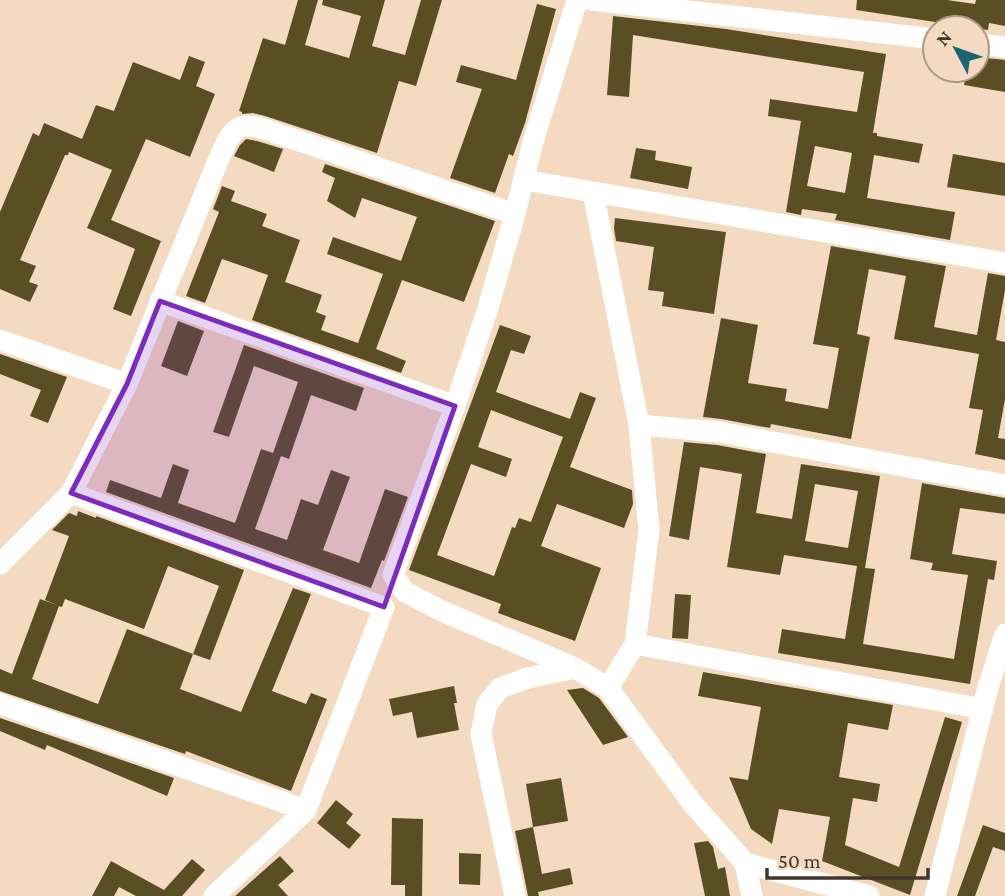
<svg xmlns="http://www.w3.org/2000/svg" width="1005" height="896" viewBox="0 0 1005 896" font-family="'Crimson Pro',serif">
  <rect width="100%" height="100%" fill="#f4dac0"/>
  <path fill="#594e24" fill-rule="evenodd" d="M298,0h20l-13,45 44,13 12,-42 -39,-11 1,-5h62l-13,46 33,9 16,-55h21l-26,86 -17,-5 -22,72 -112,-37 -12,-3 -11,1v-2l-3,-1 24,-73 22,7z
    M857,0h90l28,4 1,-4h29v26l-16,-3 -1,7 -132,-20z
    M537,4l19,5 -31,114 -12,33 -4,-2 -14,39 -45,-15 32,-89 -26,-7 5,-17 55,15z
    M613,16l113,13 160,25 -13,79h4v3l46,8 -4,19 -45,-8 -7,43 88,14 -5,28 -115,-20 2,-6 -35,-5 -1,6 -15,-3 15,-91 -33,-5 2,-17 87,13 7,-40 -231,-37 -4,62 -22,-2zM815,146l37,7 -7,40 -38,-7z
    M189,56l16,6 -9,24 19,8 -25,63 -44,-18 -35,81 50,21 -30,75 -18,-7 22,-60 -48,-21 25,-58 -43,-18 -1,3h-3l-45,105 16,6 -7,16 9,3 -8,17 -30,-13v-77l33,-79 6,3 5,-13 38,16 14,-34 18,6 19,-49 47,18z
    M977,57l28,3v32l-41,-7 3,-15h10z
    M246,139l11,2 26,8 -9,23 -40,-16 6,-11z
    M636,148l20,3 -1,9 37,7 -4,22 -58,-11z
    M953,154l52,9v33l-58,-9z
    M325,164l170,57 -31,81 -62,-22 -26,69 30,12 -5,12 -149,-53 16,-45 -46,-16 -17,44 -19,-7 33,-84 -6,-3 9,-23 13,5 -4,10 36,13 -5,12 38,14 -15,42 37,13 -6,17 10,4 -5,14 37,13 25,-69 -56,-20 6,-17 68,24 16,-44 -55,-19 -7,20 -28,-17 8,-23 -13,-6z
    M615,218l111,14 -12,82 -52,-8 2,-14 -16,-2 6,-43 -38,-6 -2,-13z
    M831,246l115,20 -12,61 43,8 11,-62 17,3v14l-9,50 9,2v57l-7,39 7,1v21l-30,-6 8,-44 -14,-2 10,-54 -85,-15 12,-63 -37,-7 -12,65 13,3 -19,102 -80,-15 -1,4 -49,-9 -18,-2 18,-99 37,7 -10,58 39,6 -2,12 43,8 11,-61 -26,-4z
    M178,321l26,10 -17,45 -26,-10z
    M500,325l31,11 -7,18 -13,-4 -15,42 74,27 10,-27 16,6 -26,69 62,23 1,14 -9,24 -67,-24 -16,42 60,22 -26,73 -77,-28 3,-9 -92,-34zM491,410l72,27 -32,85 -12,-4 -4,10 -3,-1 -18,49 -57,-21 34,-91 35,13 6,-18 -34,-12z
    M244,345l120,43 -8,23 -45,-16 -22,64 -16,-6 8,3 -26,73 32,11 14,-41 17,6 13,-35 19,7 -27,73 36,13 26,-74 23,8 -24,64 -2,-1 -11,28 -265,-96 4,-12 51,18 12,-34 16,6 -11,33 57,20 26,-74 12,4 25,-71 -44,-16 -25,71 -16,-5z
    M0,354l67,23 -19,46 -18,-7 11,-26 -41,-16z
    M684,442l33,3 49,9 -10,59 36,6 9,-55 79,12 -15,92 10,1 -12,75 91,15 14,-84 -37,-5 2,-7 -23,-4 12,-76 83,15v16l-45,-6 -8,46 45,7 -3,19 -6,-1 -18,105 -192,-31 4,-24 63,10 12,-73 -73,-11 -4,20 -53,-8 15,-93 -42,-7 -11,73 -20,-4zM815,484l43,7 -10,57 -43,-7z
    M78,511l18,7v-2l148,54 -34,90 -17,-6 -13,35 61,23 52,-124 18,6 -39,97 34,13 5,-11 16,6 -36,92 -105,-40 -1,3 -185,-63v-22l12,5 28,-75 17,6 -12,-5 24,-64 -17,-6 17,-17 8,3zM168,566l51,20 -26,68 -66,-25 -29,75 -66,-25 27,-73 3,1 3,-8 79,30z
    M675,594l16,1 -3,44 -16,-1z
    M703,672l190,33 -5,25 -40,-7 -9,54 41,7 -3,18 -24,-4 -8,47 54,22 46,-150 17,5 -52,173 -88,-34 8,-44 -51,-8 -7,35 -21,-15 -22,-52 19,3 13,-73 -63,-11z
    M454,686l3,17h-3l5,27 -42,8 -5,-26 -19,4 -4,-17z
    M583,688l16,10 29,39 -25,8 -36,-55z
    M0,718l174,60 -7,18 -120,-51 -2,5 -45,-19z
    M561,778l7,43 -35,6 -7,-43z
    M336,800l17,14 -7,9 15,12 -12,14 -32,-26z
    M392,818l31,1 -1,77h-17v-11h-14z
    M983,825l22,8v18l-12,-4 -18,49h-18z
    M533,827l9,47 28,-6 3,16 -35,8 1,4h-11l-13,-65z
    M708,841l5,6 5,22 7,-2 5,29h-25l-11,-53z
    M459,853l22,1 -1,31 -21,-1z
    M280,856l14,15 -16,14 10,11h-53z
    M192,859l13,11 -23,26h-46l-17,-9 -5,9h-22l19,-35 53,29z"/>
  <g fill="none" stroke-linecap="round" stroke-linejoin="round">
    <path stroke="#fff" stroke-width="21" d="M577,0l-44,142 -18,72 -27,94 -33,98 -62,169 12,17 37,19 133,57 33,20 85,116 52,59 7,33
      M591,0l344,39
      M977,44l28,3
      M524,180l481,83
      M593,192l46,233 80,7 286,53
      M160,301l295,105
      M0,340l127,44
      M0,564l71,-71
      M635,644l14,-114 -10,-105
      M608,688l27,-44 348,65
      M0,704l306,106
      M745,863l124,33
      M214,896l92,-86 78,-203 -313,-114 56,-109 91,-223c6,-13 13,-36 30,-35 5,0 9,1 13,2l254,86
      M515,896l-34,-162 6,-30 13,-16 28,-10 47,-10
      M935,896l52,-205 18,-57"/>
  </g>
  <path fill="#7b2cbf" fill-opacity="0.2" stroke="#7b2cbf" stroke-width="5" stroke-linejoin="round" d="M160,301l295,105 -71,201 -313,-114 56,-109z"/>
  <g transform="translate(956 49) rotate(311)"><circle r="33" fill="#f4dac0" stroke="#ac9885" stroke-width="2"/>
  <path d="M0-5L12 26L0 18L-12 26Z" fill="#1c6373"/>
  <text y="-10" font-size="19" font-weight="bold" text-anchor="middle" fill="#40362c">N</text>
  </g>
  <path d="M767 868v10h161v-10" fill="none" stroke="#40362c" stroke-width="3.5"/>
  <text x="778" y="868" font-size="21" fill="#40362c" stroke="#f4dac0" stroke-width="5" paint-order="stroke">50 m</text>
</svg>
